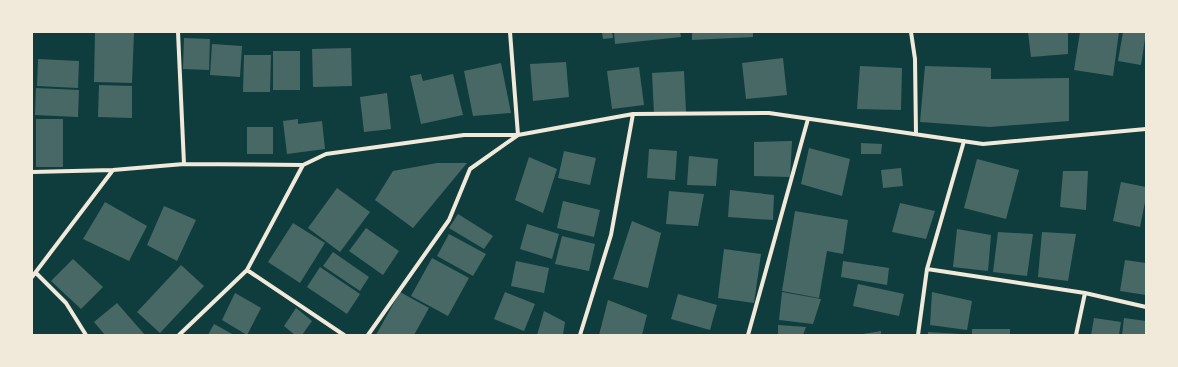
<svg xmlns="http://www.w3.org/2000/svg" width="1178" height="367" viewBox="0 0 1178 367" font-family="'Public Sans',sans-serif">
  <rect width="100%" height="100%" fill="#0f3d3e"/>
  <path fill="#486865" d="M95,32h39l-2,51 -38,-1z
    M602,32h10l1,6 -10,1z
    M614,32h66l1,5 -66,7z
    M692,32h61v5l-61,3z
    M1028,32h40v22l-37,3z
    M1080,32h39l-6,44 -39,-6z
    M1123,32h23l-5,33 -23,-4z
    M184,38l26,1 -1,31 -26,-1z
    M212,44l30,2 -2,31 -30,-2z
    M351,48l1,38 -39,1 -1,-38z
    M273,51h27v39h-27z
    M244,55h27l-1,37h-27z
    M783,58l4,37 -41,4 -4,-36z
    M38,59l41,2 -1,27 -41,-2z
    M566,62l3,35 -36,4 -3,-37z
    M501,63l10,50 -38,3 -9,-45z
    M860,66l42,2 -1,42 -44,-1z
    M925,66l66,2v11l78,-1v43l-79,6 -70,-5z
    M639,67l5,38 -32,4 -5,-38z
    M684,71l2,41 -32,2 -2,-41z
    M421,74l2,7 30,-7 10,41 -42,9 -11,-48z
    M99,85l33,1v32l-34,-1z
    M36,88l43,2 -1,27 -43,-2z
    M387,93l4,36 -27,3 -4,-35z
    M36,119h27v48h-27z
    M298,119v5l24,-3 3,28 -38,5 -4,-33z
    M247,127h26v27h-26z
    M792,141l-2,36 -36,-1v-34z
    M861,143l21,1 -1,10h-20z
    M809,148l41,11 -8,37 -41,-12z
    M649,149l28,2 -2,29 -28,-2z
    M564,151l32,7 -6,27 -32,-7z
    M689,156l29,3 -2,27 -29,-1z
    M529,157l28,12 -14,44 -28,-13z
    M977,159l42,11 -13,49 -42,-11z
    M437,163h30l-54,65 -38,-28 18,-29z
    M901,168l2,18 -20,2 -2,-18z
    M1063,171h25l-2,39 -26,-3z
    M1121,182l25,5v10l-6,30 -27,-6z
    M337,188l33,24 -30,40 -32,-24z
    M730,190l44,5 -1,25 -45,-3z
    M669,191l35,3 -6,32 -32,-2z
    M563,201l37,9 -6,27 -37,-9z
    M105,202l42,24 -18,35 -46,-22z
    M900,203l35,8 -9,28 -34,-7z
    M164,206l32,14 -19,41 -30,-16z
    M795,211l53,9 -5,34 -16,-3 -8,47 -37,-7z
    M458,214l35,22 -9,13 -35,-21z
    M632,221l29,12 -13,55 -35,-9z
    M293,223l32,20 -25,40 -32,-21z
    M527,224l32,10 -7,25 -32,-10z
    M366,228l33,23 -16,24 -34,-24z
    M957,229l34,6 -3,36 -35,-4z
    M998,232l35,2 -6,42 -34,-4z
    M1042,232l34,2 -8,47 -30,-4z
    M449,234l37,20 -13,22 -36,-20z
    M562,236l33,8 -6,27 -34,-7z
    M724,249l37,5 -7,49 -36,-5z
    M333,252l36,25 -9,14 -37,-25z
    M432,258l37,20 -21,38 -37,-20z
    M73,259l30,28 -22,22 -30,-28z
    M1125,260l21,3v32l-26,-4z
    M516,261l33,7 -5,25 -33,-7z
    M843,261l46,7 -2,17 -46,-8z
    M181,265l23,21 -44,47 -23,-21z
    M320,267l40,27 -13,20 -40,-27z
    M858,284l46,10 -5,22 -46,-10z
    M400,292l29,16 -15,27h-38z
    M505,292l30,12 -11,27 -30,-12z
    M782,292l39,7 -8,25 -34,-4z
    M932,292l40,9 -5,29 -37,-5z
    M235,293l26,15 -14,27 -25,-15z
    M678,294l39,11 -7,25 -39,-11z
    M608,300l39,15 -5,20h-43z
    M117,303l28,32h-40l-11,-13z
    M296,308l16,13 -10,14h-7l-11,-9z
    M544,311l21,11 -2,13h-26z
    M1094,318l27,4 -2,13h-28z
    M1124,318l22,3v14h-24z
    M214,324l20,11h-26z
    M778,325l28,2 -3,8h-25z
    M972,329h38v6h-38z
    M881,331v4h-18v-1z
    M928,332l33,2v1h-33z"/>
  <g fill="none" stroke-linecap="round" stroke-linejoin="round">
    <path stroke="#f1e9da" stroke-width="4" d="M178,32l6,132
      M911,32l4,27 1,75
      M32,172l81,-2 71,-6 119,1 23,-11 138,-19h54l115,-21 136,-1 214,31 163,-15
      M927,269l158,24 61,14
      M247,270l97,65
      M36,273l30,30 20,32
      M32,277l81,-107
      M179,335l68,-65 56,-105
      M368,335l81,-115 21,-51 48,-34 -8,-103
      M580,335l31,-100 22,-121
      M748,335l60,-216
      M918,335l9,-66 37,-128
      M1076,335l9,-42"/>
  </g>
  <rect width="1178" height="367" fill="none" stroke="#f1e9da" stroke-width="66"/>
</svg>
